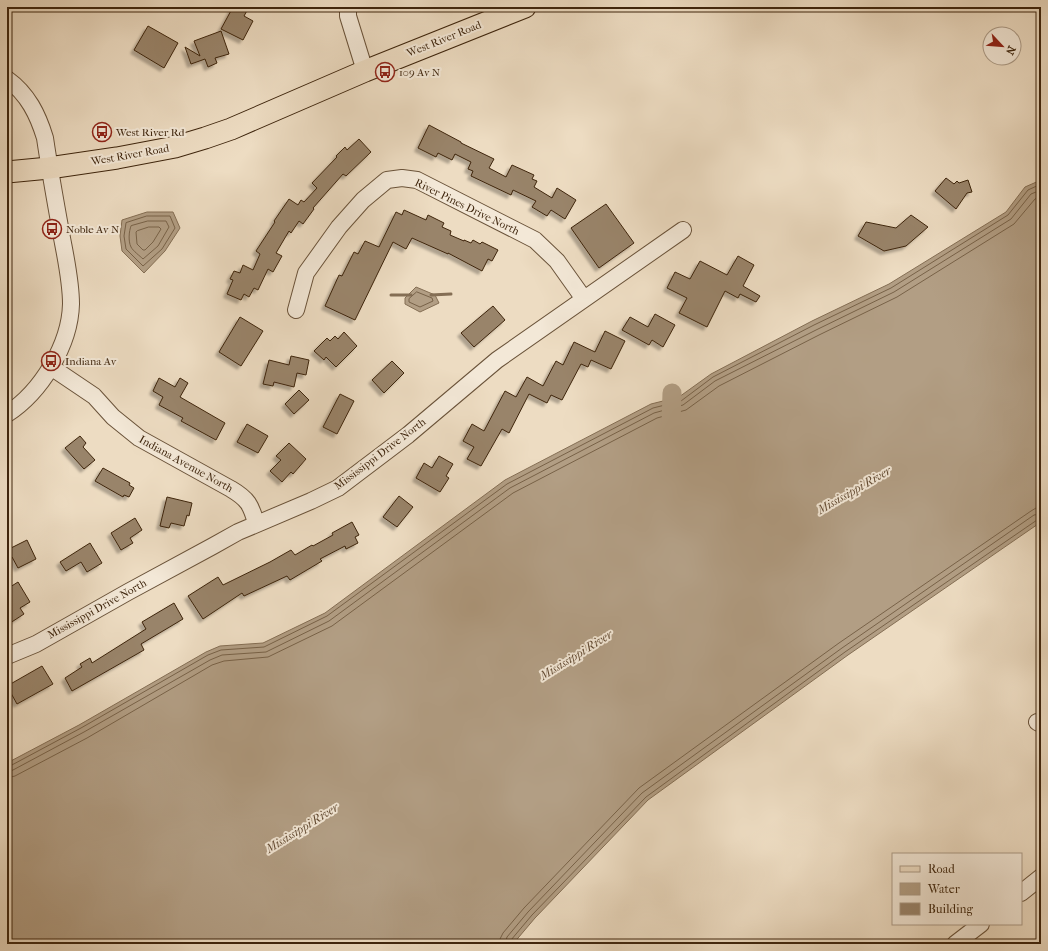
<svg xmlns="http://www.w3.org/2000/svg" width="1048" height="951" font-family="'IM FELL French Canon',serif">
	<defs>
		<filter id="shadow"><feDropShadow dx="-3.5" dy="3.5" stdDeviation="1" flood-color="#0004"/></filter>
	</defs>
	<rect width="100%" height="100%" fill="#eddcc2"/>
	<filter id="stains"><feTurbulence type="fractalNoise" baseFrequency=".005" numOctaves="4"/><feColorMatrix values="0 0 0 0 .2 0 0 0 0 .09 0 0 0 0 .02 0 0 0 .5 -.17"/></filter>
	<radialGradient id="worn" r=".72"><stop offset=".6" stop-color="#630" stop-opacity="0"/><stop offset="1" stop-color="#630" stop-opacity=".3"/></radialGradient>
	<path fill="#b29e84" stroke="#846e54" d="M1041,180V522L848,655L648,800L535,918L513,944H7V763L79,725L206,652L220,646L263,643L325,613L505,480L651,404L679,397L711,374L812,321L889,284L1006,212L1025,187Z
		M147,212H173L180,228L165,251L144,273L122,251L120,236L122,220Z
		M416,287L435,295L439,303L420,312L405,304V298Z"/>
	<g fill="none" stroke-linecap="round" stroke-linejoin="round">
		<path stroke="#786248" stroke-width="1" d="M147,216H170L175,228L162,249L143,266L126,249L124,236L126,223Z
			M148,221H166L169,227L158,246L143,259C140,256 133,251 131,247C128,241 129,231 131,226Z
			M149,227H159L161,229L153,242L145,250H143L137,244L136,232L137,231Z
			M417,292L432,298L433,301L420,307L409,302V299Z
			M7,767L10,766L81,728L208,655L221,650L264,647L327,616L507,484L653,408L681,401L713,377L814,325L891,288L1008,215L1028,190L1041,184
			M7,772L13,770L84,732L210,660L222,655L266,652L329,621L510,488L654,413L683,405L715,381L816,330L894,292L1011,219L1031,194L1041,190
			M7,778L15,776L87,738L212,665L224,661L268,657L332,626L513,493L657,418L686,410L719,386L819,335L897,297L1014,224L1035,199L1041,196
			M499,944L500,939L503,933L524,908L639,788L839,643L1031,511L1036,508H1041
			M505,944L507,937L528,912L642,793L842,648L1034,515L1041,514
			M510,944L511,940L532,915L646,797L845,652L1037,520L1041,519"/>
		<path stroke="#846e54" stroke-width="3" d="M391,295H411
			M431,295L451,294"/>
		<path stroke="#b29e84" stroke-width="19" d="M671,424L672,393"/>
	</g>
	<path fill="#99846b" stroke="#3e250d" filter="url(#shadow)" d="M233,7H249L244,16L253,21L243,40L221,29Z
		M148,26L178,43L164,68L134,50Z
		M221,31L229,54L215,58L217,63L208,67L205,59L191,64L185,47L200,56L194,41Z
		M429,125L461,142V143L494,159L489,168L506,177L512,165L534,175L532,179L537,181L534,187L552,198L557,188L576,200L565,219L551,210L547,216L532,207L536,201L513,190L511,195L471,176L473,171L468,169L471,162L455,154L452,160L438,153L436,157L418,148Z
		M359,139L371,152L346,176L343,174L313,208L314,209L303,224L299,221L291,233L289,231L276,253L282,256L273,272L268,269L258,290L254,288L249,297L244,294L241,300L227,294L233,280L230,279L234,271L240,273L243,265L253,270L260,254L256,251L275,222L274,221L289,199L298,205L301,200L304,202L317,188L312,183L337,157L336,156L345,147L347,150Z
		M946,178L954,184L957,181L959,183L968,180L972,192L967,193L956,209L935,191Z
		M606,204L634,243L599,268L571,228Z
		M404,210L426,220L428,215L444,223L442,227L451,231L450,235L464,241V240L471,243L473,240L480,244L482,242L498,250L492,261L488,259L482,271L448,253V254L412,238L406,249L393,242L355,320L325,306L339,275L342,276L354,252L358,254L365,241L379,247L396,212L402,215Z
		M911,215L928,227L906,246L884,251L858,236L866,222L896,228Z
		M738,256L754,265L743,286L760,296L756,302L740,294L738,298L725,291L707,327L679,313L687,298L667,288L675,272L690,279L700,261L727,275Z
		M493,306L505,320L474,347L461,333Z
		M655,314L675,325L663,347L652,340L649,345L622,330L630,317L648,327Z
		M240,317L263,331L241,366L219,352Z
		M605,331L625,341L611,369L591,360L588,367L581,364L562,400L551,395L547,403L529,394L509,433L502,429L481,466L467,459L474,447L463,441L472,424L484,431L505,391L516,397L527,377L543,386L556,361L563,365L574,342L595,352Z
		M344,332L357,346L336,367L326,357L324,360L314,351L327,338L330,341L335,336L338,339Z
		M291,356L309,360L306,375L297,373L294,387L274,382L273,386L263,384L269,360L289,365Z
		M392,361L404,373L384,393L372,380Z
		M159,378L175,387L180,378L188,383L180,397L225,423L216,440L181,421L183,418L159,405L163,397L153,391Z
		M299,390L309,400L294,414L285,404Z
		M340,394L354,401L337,434L323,427Z
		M247,424L268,436L258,453L237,442Z
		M80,436L86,443L83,447L95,460L84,469L65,448Z
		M289,443L306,459L293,474L291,472L282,482L270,471L281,460L276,456Z
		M439,456L453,464L446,476L449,478L440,492L416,478L424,463L432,468Z
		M103,468L130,483L129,485L134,488L129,497L124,495L123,497L95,481Z
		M399,496L413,507L397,527L383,517Z
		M167,497L192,503L189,516L187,515L184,526L171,523L169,528L160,526Z
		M135,518L142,530L130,538L133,543L121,550L111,533Z
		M352,522L359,535L355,537L358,543L346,549L345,546L320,559L322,561L290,580L287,576L244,596L242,593L203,619L188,596L218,577L223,585L270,562L291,550L295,555L312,545L313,546L333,535L332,533Z
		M27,540L36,559L18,568L12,557L7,560V550Z
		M90,543L102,563L87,572L81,562L66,571L60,562Z
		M18,582L30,602L20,608L24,614L7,625V589Z
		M174,603L183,619L141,644L144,650L72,691L65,678L82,667L80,664L90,658L92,663L146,629L142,622Z
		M42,666L53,684L17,704L7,686Z"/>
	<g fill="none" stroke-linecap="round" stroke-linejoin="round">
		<defs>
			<path id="minor" d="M348,7V16L365,71
				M7,79C28,94 38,115 45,138C50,172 56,205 62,238C66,259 71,282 71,304C70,345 41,392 7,414
				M296,310L306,273L339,227L363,200L387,180L402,178L417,180L535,240L557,261L584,299
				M51,367L94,396L113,417L139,438L231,489C248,499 251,505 256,523
				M7,656L36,644L128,592L213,546L238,532L311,501L338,488L408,435L497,360L683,230
				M1037,722L1041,724
				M1021,893L1041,877
				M955,944L981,924"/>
			<path id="major" d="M7,172L49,168L117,158L175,147L205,138L231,129L365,71L525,7"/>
		</defs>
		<use href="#minor" stroke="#6a533a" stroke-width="18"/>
		<use href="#major" stroke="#3e250d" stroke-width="23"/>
		<use href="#minor" stroke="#f3e8d7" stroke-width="16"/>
		<use href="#major" stroke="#eddcc2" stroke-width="21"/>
	</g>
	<defs>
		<symbol id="bus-ring" viewBox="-11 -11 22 22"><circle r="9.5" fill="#f3e8d7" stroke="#8f2418" stroke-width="1.5"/><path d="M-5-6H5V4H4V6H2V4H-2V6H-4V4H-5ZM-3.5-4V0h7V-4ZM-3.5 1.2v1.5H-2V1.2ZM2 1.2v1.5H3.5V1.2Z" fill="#8f2418"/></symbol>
	</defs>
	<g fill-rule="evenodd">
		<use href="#bus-ring" x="374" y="61" width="22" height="22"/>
		<use href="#bus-ring" x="91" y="121" width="22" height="22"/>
		<use href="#bus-ring" x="41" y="218" width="22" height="22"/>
		<use href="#bus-ring" x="40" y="350" width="22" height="22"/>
	</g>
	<g text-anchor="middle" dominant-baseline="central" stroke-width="4" stroke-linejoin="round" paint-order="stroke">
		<g font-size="11" fill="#3e250d" stroke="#f3e8d7">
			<text transform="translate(444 39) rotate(-22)">West River Road</text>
			<text transform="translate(130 155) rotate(-10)">West River Road</text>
			<text transform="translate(467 207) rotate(26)">River Pines Drive North</text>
			<text transform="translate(380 454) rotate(-37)">Mississippi Drive North</text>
			<text transform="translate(186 464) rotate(29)">Indiana Avenue North</text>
			<text transform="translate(97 609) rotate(-29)">Mississippi Drive North</text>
		</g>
		<g font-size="11" fill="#3e250d" stroke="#f3e8d7" text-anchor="start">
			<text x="399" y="72">109 Av N</text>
			<text x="116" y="132">West River Rd</text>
			<text x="66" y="229">Noble Av N</text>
			<text x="65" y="361">Indiana Av</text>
		</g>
		<g font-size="12" font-style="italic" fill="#614931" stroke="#f3e8d7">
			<text transform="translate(854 490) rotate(-30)">Mississippi River</text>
			<text transform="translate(576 655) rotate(-32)">Mississippi River</text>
			<text transform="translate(302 828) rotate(-32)">Mississippi River</text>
		</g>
	</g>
	<rect width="1048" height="951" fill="none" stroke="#eddcc2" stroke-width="24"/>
	<rect x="8" y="8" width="1032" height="935" fill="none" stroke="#3e250d" stroke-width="2"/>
	<rect x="12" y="12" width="1024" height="927" fill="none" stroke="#3e250d"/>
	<rect x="892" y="853" width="130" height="72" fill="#f3e8d7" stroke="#ab9a86"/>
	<rect x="900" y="866" width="20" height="6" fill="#eddcc2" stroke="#ab9a86"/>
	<text x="928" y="873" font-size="12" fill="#3e250d">Road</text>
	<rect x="900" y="883" width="20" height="12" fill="#b29e84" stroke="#ab9a86"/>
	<text x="928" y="893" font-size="12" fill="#3e250d">Water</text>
	<rect x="900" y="903" width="20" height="12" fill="#99846b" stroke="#ab9a86"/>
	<text x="928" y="913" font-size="12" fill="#3e250d">Building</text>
	<g transform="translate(1002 46) rotate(116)"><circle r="19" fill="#f3e8d7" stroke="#ab9a86"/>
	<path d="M0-3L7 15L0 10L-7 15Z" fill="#8f2418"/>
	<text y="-6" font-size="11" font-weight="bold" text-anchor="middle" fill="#3e250d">N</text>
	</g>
	<rect width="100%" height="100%" filter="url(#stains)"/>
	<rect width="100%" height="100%" fill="url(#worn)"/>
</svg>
